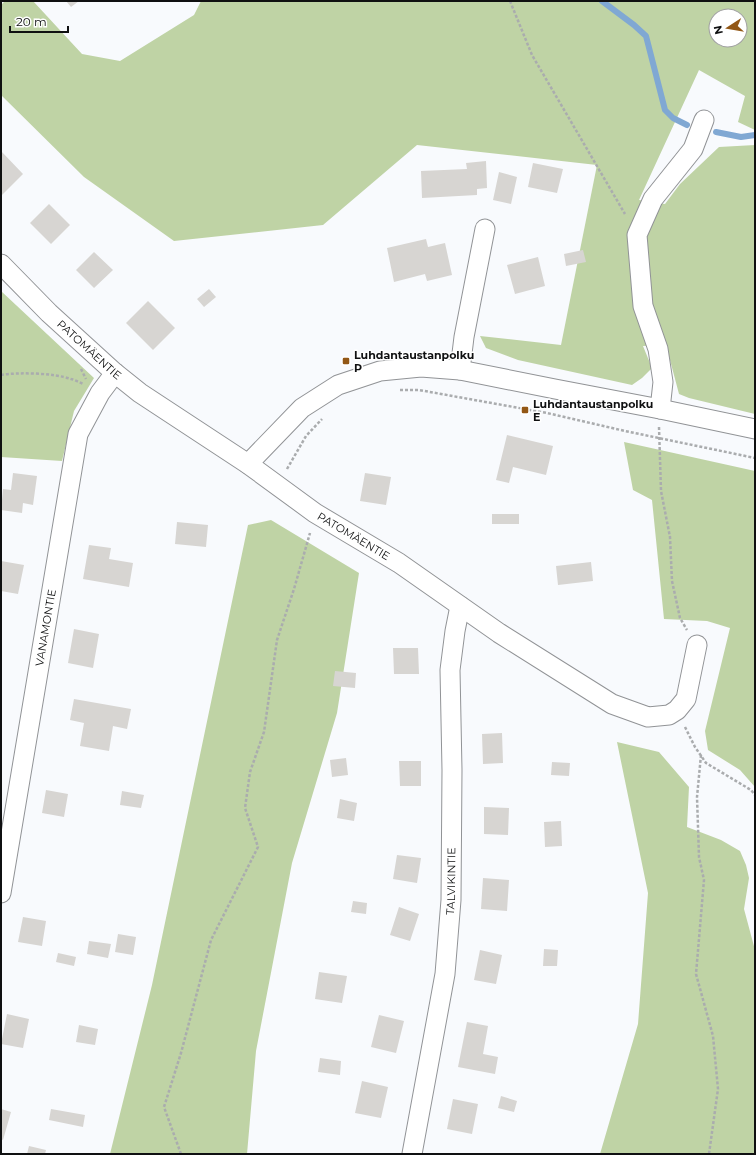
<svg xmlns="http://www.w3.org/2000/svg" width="756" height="1155" font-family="Montserrat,sans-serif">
	<rect width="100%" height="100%" fill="#f8fafd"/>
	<path fill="#bfd3a5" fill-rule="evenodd" d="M5,1H33L82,54L120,61L194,15L201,1H755V130L738,122L745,96L699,70L639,200L665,204L680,184L719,147L755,145V414L689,398L679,394L666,345L643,346L652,368L642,378L632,385L518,360L486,348L480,336L561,345L597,165L417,145L323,225L174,241L84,177L1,95V5ZM716,16H740V40H716Z
		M1,291L94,378L74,411L62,461L1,457Z
		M624,442L755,471V787L740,770L708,750L705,731L730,628L707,621L664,619L652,500L633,490Z
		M271,520L359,573L337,713L292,863L256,1051L247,1154H110L152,985L248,525Z
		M617,742L659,752L689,787L687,827L721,840L740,851L746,865L749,878L744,909L755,950V1154H600L638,1024L648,893Z"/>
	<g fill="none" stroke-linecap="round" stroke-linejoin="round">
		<path stroke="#80a8d3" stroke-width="6" d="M602,1L634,25L646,36L665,110L673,118L687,125
			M716,132L741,137L755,135"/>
	</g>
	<path fill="#d7d5d2" d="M66,1H79L71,7Z
		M1,151L23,174L1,196Z
		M486,161L487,188L477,189V195L422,198L421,171L467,169L466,163Z
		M533,163L563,169L557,193L528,187Z
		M499,172L517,177L511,204L493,200Z
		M49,204L70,225L51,244L30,223Z
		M426,239L428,247L445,243L452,275L427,281L425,274L394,282L387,248Z
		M583,250L586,262L566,266L564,254Z
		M94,252L113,270L94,288L76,270Z
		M538,257L545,286L515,294L507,265Z
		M209,289L216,297L204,307L197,299Z
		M148,301L175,328L153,350L126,323Z
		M507,435L553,446L546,475L513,467L509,483L496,480Z
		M13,473L37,476L33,505L23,503L22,513L1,510L3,489L11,490Z
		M365,473L391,477L386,505L360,501Z
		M492,514H519V524H492Z
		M177,522L208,525L206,547L175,544Z
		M89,545L111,548L109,559L133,563L129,587L83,579Z
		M1,561L24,565L18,594L1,591Z
		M591,562L593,581L558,585L556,566Z
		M74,629L99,634L93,668L68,663Z
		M393,648H418L419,674H394Z
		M335,671L356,673L355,688L333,686Z
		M74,699L131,709L127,729L113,726L109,751L80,746L84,723L70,720Z
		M502,733L503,763L483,764L482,734Z
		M346,758L348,775L332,777L330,760Z
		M399,761H421V786H400Z
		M552,762L570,763L569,776L551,775Z
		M46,790L68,794L64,817L42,813Z
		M122,791L144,795L141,808L120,805Z
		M340,799L357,803L354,821L337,818Z
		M484,807L509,808L508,835L484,834Z
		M561,821L562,846L545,847L544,822Z
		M397,855L421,858L417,883L393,879Z
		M483,878L509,880L507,911L481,909Z
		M353,901L367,903L366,914L351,912Z
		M399,907L419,914L410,941L390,935Z
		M23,917L46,921L42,946L18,942Z
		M118,934L136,937L133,955L115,952Z
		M89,941L111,944L108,958L87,954Z
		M544,949L558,950L557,966H543Z
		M480,950L502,955L496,984L474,980Z
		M58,953L76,957L74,966L56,962Z
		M319,972L347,976L342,1003L315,999Z
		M7,1014L29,1019L23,1048L1,1044Z
		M379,1015L404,1021L396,1053L371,1047Z
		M467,1022L488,1026L483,1054L498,1057L495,1074L458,1067Z
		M79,1025L98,1029L95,1045L76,1042Z
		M320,1058L341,1061L340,1075L318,1072Z
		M362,1081L388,1087L381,1118L355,1113Z
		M501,1096L517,1101L514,1112L498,1108Z
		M453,1099L478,1104L472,1134L447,1129Z
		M1,1109L11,1112L3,1140L1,1139Z
		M51,1109L85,1115L83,1127L49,1120Z
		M29,1146L46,1150L45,1154H27Z"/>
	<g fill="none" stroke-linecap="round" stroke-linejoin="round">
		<defs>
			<g id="minor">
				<path id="s1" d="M1,264L49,313L115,373L140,393L248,464L315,513L399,563L499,633L612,704L648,717L669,715L677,710L686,699L697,645"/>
				<path d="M460,370L464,337L485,229"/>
				<path d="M660,409L663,382L658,349L643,306L637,235L653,199L693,149L704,120"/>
				<path d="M248,464L302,408L338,385L380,371L421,367L460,370L555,389L660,409L755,429"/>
				<path id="s2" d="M1,893L78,434L100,393L115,373"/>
				<path id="s3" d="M412,1154L445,974L451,900L452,770L450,670L455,631L460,606"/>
			</g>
		</defs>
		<use href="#minor" stroke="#919396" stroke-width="21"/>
		<path stroke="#aaacae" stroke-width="2.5" stroke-dasharray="3 2" stroke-linecap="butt" d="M510,1L532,55L625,214
			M81,369L86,379
			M1,375C19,372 54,373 71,379C75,380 79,382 83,384
			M400,390H419L547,413L625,431L755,458
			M659,427L661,491L670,537L672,581L680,618L687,630
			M287,469L306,436L322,419
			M685,727L695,747L706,763L751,790L755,795
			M701,755L697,797L699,857L704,880L696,974L713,1036L718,1089L709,1154
			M181,1154L164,1107L181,1053L211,940L258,847L245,808L250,772L264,732L277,640L294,589L310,533"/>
		<use href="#minor" stroke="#fff" stroke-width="19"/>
	</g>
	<g fill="#925715" stroke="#fff" stroke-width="1.5">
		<rect x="342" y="357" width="8" height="8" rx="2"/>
		<rect x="521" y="406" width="8" height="8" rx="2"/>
	</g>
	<g text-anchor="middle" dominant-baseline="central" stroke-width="3" stroke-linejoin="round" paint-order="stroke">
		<g font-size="11" fill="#0f1011" stroke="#fff">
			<text stroke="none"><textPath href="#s1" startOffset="123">PATOMÄENTIE</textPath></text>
			<text stroke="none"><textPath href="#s1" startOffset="447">PATOMÄENTIE</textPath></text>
			<text stroke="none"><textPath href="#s2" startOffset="269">VANAMONTIE</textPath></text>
			<text stroke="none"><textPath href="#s3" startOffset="276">TALVIKINTIE</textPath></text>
		</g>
		<g font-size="11" font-weight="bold" fill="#0f1011" stroke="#fff" text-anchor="start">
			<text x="354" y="355">Luhdantaustanpolku<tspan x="354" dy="13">P</tspan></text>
			<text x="533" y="404">Luhdantaustanpolku<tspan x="533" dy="13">E</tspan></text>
		</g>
	</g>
	<rect width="756" height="1155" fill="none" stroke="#0f1011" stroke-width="4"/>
	<g transform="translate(728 28) rotate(258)"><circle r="19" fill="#ffffff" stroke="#9f9fa0"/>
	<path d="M0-3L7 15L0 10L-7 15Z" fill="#925715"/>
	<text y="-6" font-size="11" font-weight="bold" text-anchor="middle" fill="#0f1011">N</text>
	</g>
	<path d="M10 26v6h58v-6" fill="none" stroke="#0f1011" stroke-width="2"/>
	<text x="16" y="26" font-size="12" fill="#0f1011" stroke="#ffffff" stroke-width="3" paint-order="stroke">20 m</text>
</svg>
